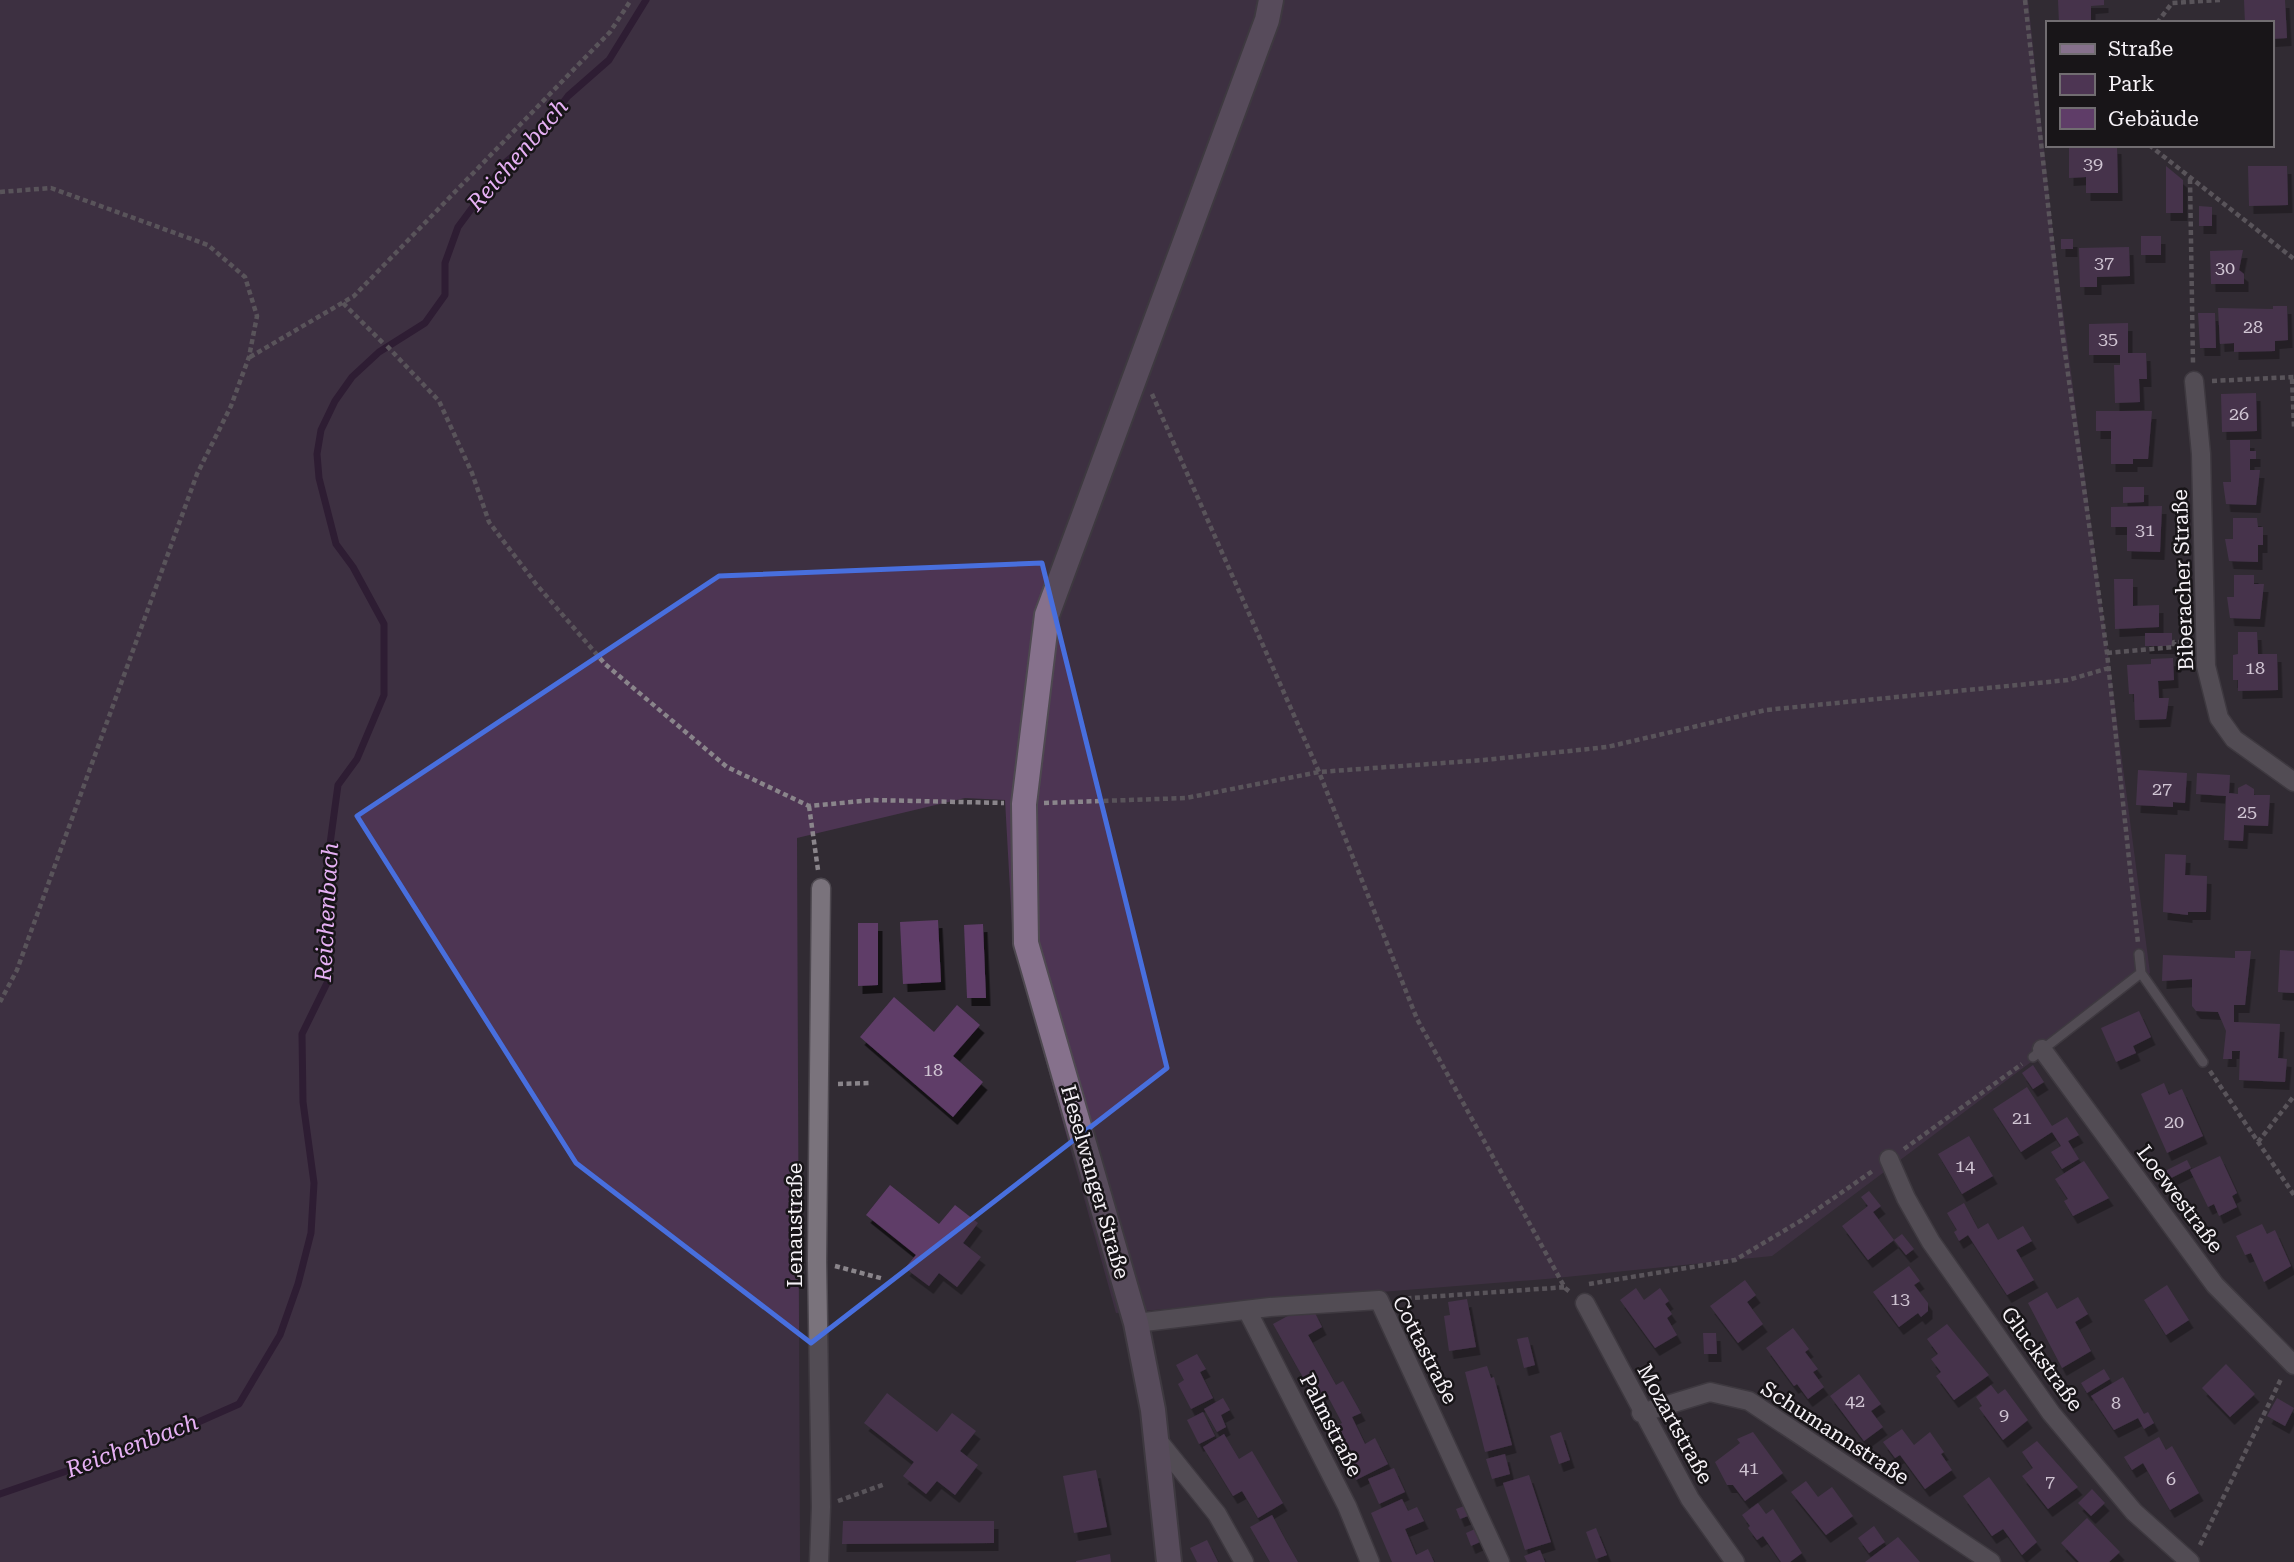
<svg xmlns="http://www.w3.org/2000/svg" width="2294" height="1562" font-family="'Roboto Serif',serif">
	<defs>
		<filter id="shadow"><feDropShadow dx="4.5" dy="8" stdDeviation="0" flood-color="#0009"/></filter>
	</defs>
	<rect width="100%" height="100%" fill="#312b33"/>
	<path fill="#4d3553" d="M0,0H2028L2054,243L2150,973L1772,1256L1546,1279L1116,1313L1013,943L1005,800L965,798L797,838L800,1562H0Z"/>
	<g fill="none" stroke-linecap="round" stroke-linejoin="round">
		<path stroke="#2b0c33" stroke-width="7" d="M0,1494L160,1439L239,1404L280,1335L298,1284L311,1233L314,1183L303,1102L302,1034L328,981L327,866L338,785L357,759L384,695V624L353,567L336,544L319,478L317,454L321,430L335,401L352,377L379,352L425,323L445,295V263L458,227L506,162L540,133L568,96L609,60L646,0"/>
	</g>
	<path fill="#5f3d68" filter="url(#shadow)" d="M2058,0H2104V5L2091,6V23H2059Z
		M2244,0H2285L2287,38L2271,39V23H2245Z
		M2083,145L2117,146L2118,193H2086V177L2069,178V148Z
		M2166,166L2183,180V213H2166Z
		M2248,166H2287L2288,205L2249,206Z
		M2199,206L2212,207V226H2199Z
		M2141,236H2161V255H2141Z
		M2061,239H2073V249H2061Z
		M2129,247L2130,276L2097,277V287H2080L2079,248Z
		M2243,250L2239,270L2244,274V284H2211L2210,251Z
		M2273,306H2287L2288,340L2275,341V351L2234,352V343L2220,344L2218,308L2273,309Z
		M2198,313H2215L2216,348H2200Z
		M2128,323V353H2146L2147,379H2139L2140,402L2115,403L2114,365H2120V355H2089V324Z
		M2256,393L2257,431L2222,432L2221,394Z
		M2096,411H2152L2148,459H2133V464H2111V431H2096Z
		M2230,440H2250V451H2256V459H2250V470H2260L2256,505L2226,504L2223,482H2231Z
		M2123,487H2144V502L2123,503Z
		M2162,506L2160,552L2127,551V527H2111V507Z
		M2233,518H2257L2258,527H2263V545H2258V562L2229,561L2225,539H2233Z
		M2234,575H2254V584H2264L2260,619L2230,618L2227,597H2234Z
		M2114,579H2133V606L2159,605V627L2115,629Z
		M2238,632H2257L2258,654H2277L2278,690L2238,691V680H2233V655L2238,654Z
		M2145,633H2172V646H2145Z
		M2173,658L2174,680L2158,681L2159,698H2169L2166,719L2135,720L2134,694H2129L2127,665L2151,664V659Z
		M2138,770L2187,773L2185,803L2173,802V807L2136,805Z
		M2197,773L2230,775L2229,793L2238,794V788L2246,784L2254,789V795H2270L2268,826L2244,825L2243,841L2224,840L2226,796L2196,794Z
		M2165,854L2186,855L2185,875L2207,876L2206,912H2188V915L2163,912Z
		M938,920L941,982L903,984L900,922Z
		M858,923H878V985L858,986Z
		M983,924L986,998H967L964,925Z
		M2280,950L2294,951V993L2278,992Z
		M2235,951H2251L2245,1005H2234V1022L2280,1024L2278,1058L2287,1059L2285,1082L2239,1080L2240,1051H2232V1059H2223L2226,1031L2218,1012L2196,1011L2192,1006V979L2162,981L2163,955L2235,958Z
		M894,997L934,1032L957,1005L980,1025L953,1056L983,1082L953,1117L860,1037Z
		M2139,1011L2151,1037L2133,1046L2136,1053L2116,1062L2101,1028Z
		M2033,1065L2044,1082L2033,1089L2022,1073Z
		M2164,1083L2169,1095L2182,1089L2203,1136L2167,1153L2141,1094Z
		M2027,1087L2052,1126L2067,1117L2079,1135L2068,1141L2079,1159L2062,1169L2051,1152L2061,1146L2052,1132L2021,1152L1993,1109Z
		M1969,1136L1993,1176L1962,1194L1938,1154Z
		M2220,1156L2237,1193L2232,1196L2237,1207L2219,1216L2214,1204L2208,1207L2190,1170Z
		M2187,1160L2191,1168L2165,1181L2161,1173Z
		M2084,1161L2109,1198L2073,1216L2064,1201L2068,1199L2055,1179Z
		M890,1185L939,1224L955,1205L978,1223L963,1243L981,1257L957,1287L939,1273L929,1286L905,1268L916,1255L866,1215Z
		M1869,1191L1881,1206L1873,1212L1894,1240L1868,1260L1842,1226L1868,1206L1861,1197Z
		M1964,1203L1978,1229L1988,1223L1998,1240L2023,1226L2032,1241L2016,1250L2034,1280L2007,1295L1968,1235L1959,1241L1954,1232L1957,1230L1947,1213Z
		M2262,1224L2267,1234L2275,1230L2291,1266L2264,1282L2251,1253L2245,1255L2236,1236Z
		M1902,1234L1914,1249L1906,1255L1894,1240Z
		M1909,1266L1920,1281L1914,1285L1928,1303V1311L1921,1317L1918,1313L1899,1327L1873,1292Z
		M1745,1280L1756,1295L1747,1302L1763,1324L1738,1343L1710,1306Z
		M2167,1285L2189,1320L2166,1335L2144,1300Z
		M1636,1288L1644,1300L1660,1288L1669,1301L1665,1304L1672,1314L1667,1318L1677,1335L1655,1348L1620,1300Z
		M2047,1292L2057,1309L2078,1297L2088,1314L2075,1322L2091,1351L2062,1368L2028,1303Z
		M1467,1299L1476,1347L1449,1351L1444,1316L1450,1315L1448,1302Z
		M1314,1311L1322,1327L1308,1335L1336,1385L1343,1381L1361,1413L1352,1417L1365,1444L1375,1438L1388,1464L1356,1480L1330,1429L1342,1423L1325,1391L1314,1397L1273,1324L1295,1312Z
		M1947,1324L1989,1375L1954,1400L1936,1376L1941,1372L1931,1359L1938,1354L1927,1339Z
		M1793,1328L1809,1349L1805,1352L1818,1369L1813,1372L1824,1387L1808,1399L1797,1384L1794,1386L1766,1348Z
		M1703,1333H1716L1717,1354H1704Z
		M1528,1337L1535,1365L1524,1368L1517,1339Z
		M1197,1354L1206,1369L1200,1372L1213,1398L1191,1409L1178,1384L1184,1380L1176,1365Z
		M2226,1364L2255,1394L2230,1417L2202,1388Z
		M1487,1366L1491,1378L1494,1377L1512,1445L1485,1452L1465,1372Z
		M2104,1369L2110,1379L2087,1393L2081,1383Z
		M1859,1374L1881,1404L1871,1411L1883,1427L1864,1441L1830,1396Z
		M2123,1377L2144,1414L2148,1412L2154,1423L2144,1429L2138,1418L2114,1430L2091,1396Z
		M1991,1385L1998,1394L2005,1389L2028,1420L2003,1440L1979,1408L1982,1406L1976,1397Z
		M887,1393L937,1432L952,1413L976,1431L960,1451L978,1465L955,1495L937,1481L926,1494L903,1476L914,1462L864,1423Z
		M1223,1398L1230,1410L1221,1415L1226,1427L1217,1432L1204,1409Z
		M2277,1398L2294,1408L2285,1426L2267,1416Z
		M1203,1412L1215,1436L1199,1444L1187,1420Z
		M1902,1429L1914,1445L1930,1432L1944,1452L1941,1454L1952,1470L1925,1489L1900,1455L1895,1458L1883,1442Z
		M1561,1432L1570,1460L1559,1464L1550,1436Z
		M1753,1432L1783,1473L1745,1501L1733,1485H1727L1715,1462L1740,1443L1737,1439Z
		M1224,1434L1239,1459L1252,1451L1283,1503L1258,1518L1242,1491L1233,1496L1203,1447Z
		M2159,1437L2166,1450L2172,1446L2199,1493L2170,1510L2143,1463L2132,1470L2124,1457Z
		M2037,1441L2078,1487L2048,1509L2022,1476L2033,1468L2022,1452Z
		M1505,1454L1510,1474L1492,1479L1486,1459Z
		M1394,1468L1405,1492L1379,1504L1368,1479Z
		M1096,1470L1107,1527L1074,1533L1063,1476Z
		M1529,1475L1551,1542L1525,1550L1503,1483Z
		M1989,1477L2037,1542L2022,1555L2003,1529L1992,1536L1963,1496Z
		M1806,1481L1818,1497L1832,1487L1853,1516L1826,1535L1791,1492Z
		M2092,1489L2105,1503L2091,1516L2078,1503Z
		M1402,1499L1408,1511L1417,1507L1424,1521L1405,1529L1416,1555L1428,1549L1434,1562H1392L1371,1513Z
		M1758,1503L1766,1514L1773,1509L1802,1553L1790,1562H1781L1763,1536L1757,1540L1748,1528L1750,1526L1742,1515Z
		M1464,1506L1468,1516L1460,1519L1456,1509Z
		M1272,1515L1286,1541L1298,1562H1270L1250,1527Z
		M2087,1518L2120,1552L2109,1562H2079L2061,1543Z
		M843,1521H994V1543L842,1544Z
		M1874,1526L1885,1542L1869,1553L1858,1538Z
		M1596,1528L1607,1555L1596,1559L1586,1532Z
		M1475,1529L1480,1542L1471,1546L1466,1533Z
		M1898,1537L1920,1562H1865Z
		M1207,1540L1218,1562H1197L1190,1548Z
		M1540,1550L1545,1562H1527L1524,1556Z
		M1110,1554L1111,1562H1076V1561Z"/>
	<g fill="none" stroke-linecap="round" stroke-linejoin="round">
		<defs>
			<path id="lane" d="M2139,954L2141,973L2203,1062
				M2033,1057L2141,973"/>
			<path id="street" d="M2194,381L2201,454L2206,666L2219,718L2234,739L2294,782
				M2042,1049L2215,1285L2294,1365
				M1889,1159L1906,1198L1931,1242L2051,1413L2134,1512L2190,1562
				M1585,1303L1690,1499L1735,1562
				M1247,1310L1347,1506L1370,1562
				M1136,1323L1270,1307L1379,1300L1500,1562
				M1641,1413L1710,1392L1749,1401L1991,1562
				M1156,1438L1217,1514L1244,1562
				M819,1562L821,1507L817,1261L821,888"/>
			<path id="secondary" d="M1169,1562L1153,1410L1136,1323L1026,943L1024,804L1047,615L1267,20L1271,0"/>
		</defs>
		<use href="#lane" stroke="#4e4950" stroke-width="12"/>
		<use href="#street" stroke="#4e4950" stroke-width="21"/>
		<use href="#secondary" stroke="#4e4950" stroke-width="28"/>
		<path stroke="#8a858b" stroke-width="4.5" stroke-dasharray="5 3.5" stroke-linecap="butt" d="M2025,0L2063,338L2107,653L2138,943
			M2157,23L2172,3L2220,0
			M2149,145L2294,259
			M2190,179L2193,363
			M0,192L51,188L208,245L245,277L257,316L249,357L231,406L197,474L17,970L0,1002
			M343,303L383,343
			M387,346L439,401L472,473L489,522L536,584L605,664L727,767L809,806L873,800L1004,803
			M250,357L354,296L610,32L631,0
			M2292,379L2294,427
			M2212,381L2294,377
			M1152,394L1319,772L1417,1019L1565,1288L1570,1292
			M2107,653L2174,647V642H2189
			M1044,803L1186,798L1319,772L1484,760L1607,747L1766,710L2068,680L2109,668
			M809,806L818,870
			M2210,1071L2294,1195
			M838,1084L872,1083
			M2258,1142L2294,1096
			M1904,1149L2022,1064
			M835,1266L884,1279
			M1589,1284L1735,1260L1802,1220L1874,1170
			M1398,1299L1567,1287
			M838,1501L885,1484
			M2200,1545L2282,1377"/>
		<use href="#lane" stroke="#7a737c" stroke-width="9"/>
		<use href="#street" stroke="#7a737c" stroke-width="18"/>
		<use href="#secondary" stroke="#86718c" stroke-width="24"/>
	</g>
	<path d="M0 0H2294V1562H0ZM1042,563L1167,1068L811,1343L576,1163L357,816L719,576Z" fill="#312b33" fill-opacity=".55" fill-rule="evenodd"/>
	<path fill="none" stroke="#486fde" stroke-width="5" stroke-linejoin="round" d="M1042,563L1167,1068L811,1343L576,1163L357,816L719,576Z"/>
	<g text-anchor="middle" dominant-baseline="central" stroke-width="5" stroke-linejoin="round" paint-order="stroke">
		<g font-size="18" fill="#d0c5d3">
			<text x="2093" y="163">39</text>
			<text x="2104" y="262">37</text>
			<text x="2225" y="267">30</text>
			<text x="2253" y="326">28</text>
			<text x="2108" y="338">35</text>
			<text x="2239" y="413">26</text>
			<text x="2145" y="529">31</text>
			<text x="2255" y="667">18</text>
			<text x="2162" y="788">27</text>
			<text x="2247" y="811">25</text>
			<text x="933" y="1069">18</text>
			<text x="2022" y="1117">21</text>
			<text x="2174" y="1121">20</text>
			<text x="1965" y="1165">14</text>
			<text x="1900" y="1298">13</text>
			<text x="1855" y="1400">42</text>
			<text x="2116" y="1402">8</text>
			<text x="2004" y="1414">9</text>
			<text x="1749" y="1467">41</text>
			<text x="2171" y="1478">6</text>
			<text x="2050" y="1481">7</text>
		</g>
		<g font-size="21" fill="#f6f2f7" stroke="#181518">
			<text transform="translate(2183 580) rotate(-92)">Biberacher Straße</text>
			<text transform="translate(1095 1182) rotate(74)">Heselwanger Straße</text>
			<text transform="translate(2180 1199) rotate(53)">Loewestraße</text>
			<text transform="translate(795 1225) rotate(-90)">Lenaustraße</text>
			<text transform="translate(1425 1350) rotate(63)">Cottastraße</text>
			<text transform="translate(2042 1359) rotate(54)">Gluckstraße</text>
			<text transform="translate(1675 1424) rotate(61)">Mozartstraße</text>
			<text transform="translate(1331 1425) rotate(63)">Palmstraße</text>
			<text transform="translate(1835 1433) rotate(33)">Schumannstraße</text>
		</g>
		<g font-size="23" font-style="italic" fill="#e6b0f4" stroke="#181518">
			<text transform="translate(518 155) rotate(-49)">Reichenbach</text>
			<text transform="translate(327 912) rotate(-87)">Reichenbach</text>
			<text transform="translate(132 1446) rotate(-21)">Reichenbach</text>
		</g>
	</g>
	<rect x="2046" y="21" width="228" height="126" fill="#181518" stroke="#716d71" stroke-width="2"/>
	<rect x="2060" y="44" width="35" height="10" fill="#86718c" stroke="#716d71" stroke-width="2"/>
	<text x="2108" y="56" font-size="21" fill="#f6f2f7">Straße</text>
	<rect x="2060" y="74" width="35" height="21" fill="#4d3553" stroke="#716d71" stroke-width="2"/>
	<text x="2108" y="91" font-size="21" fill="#f6f2f7">Park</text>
	<rect x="2060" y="108" width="35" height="21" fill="#5f3d68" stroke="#716d71" stroke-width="2"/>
	<text x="2108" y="126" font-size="21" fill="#f6f2f7">Gebäude</text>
</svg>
